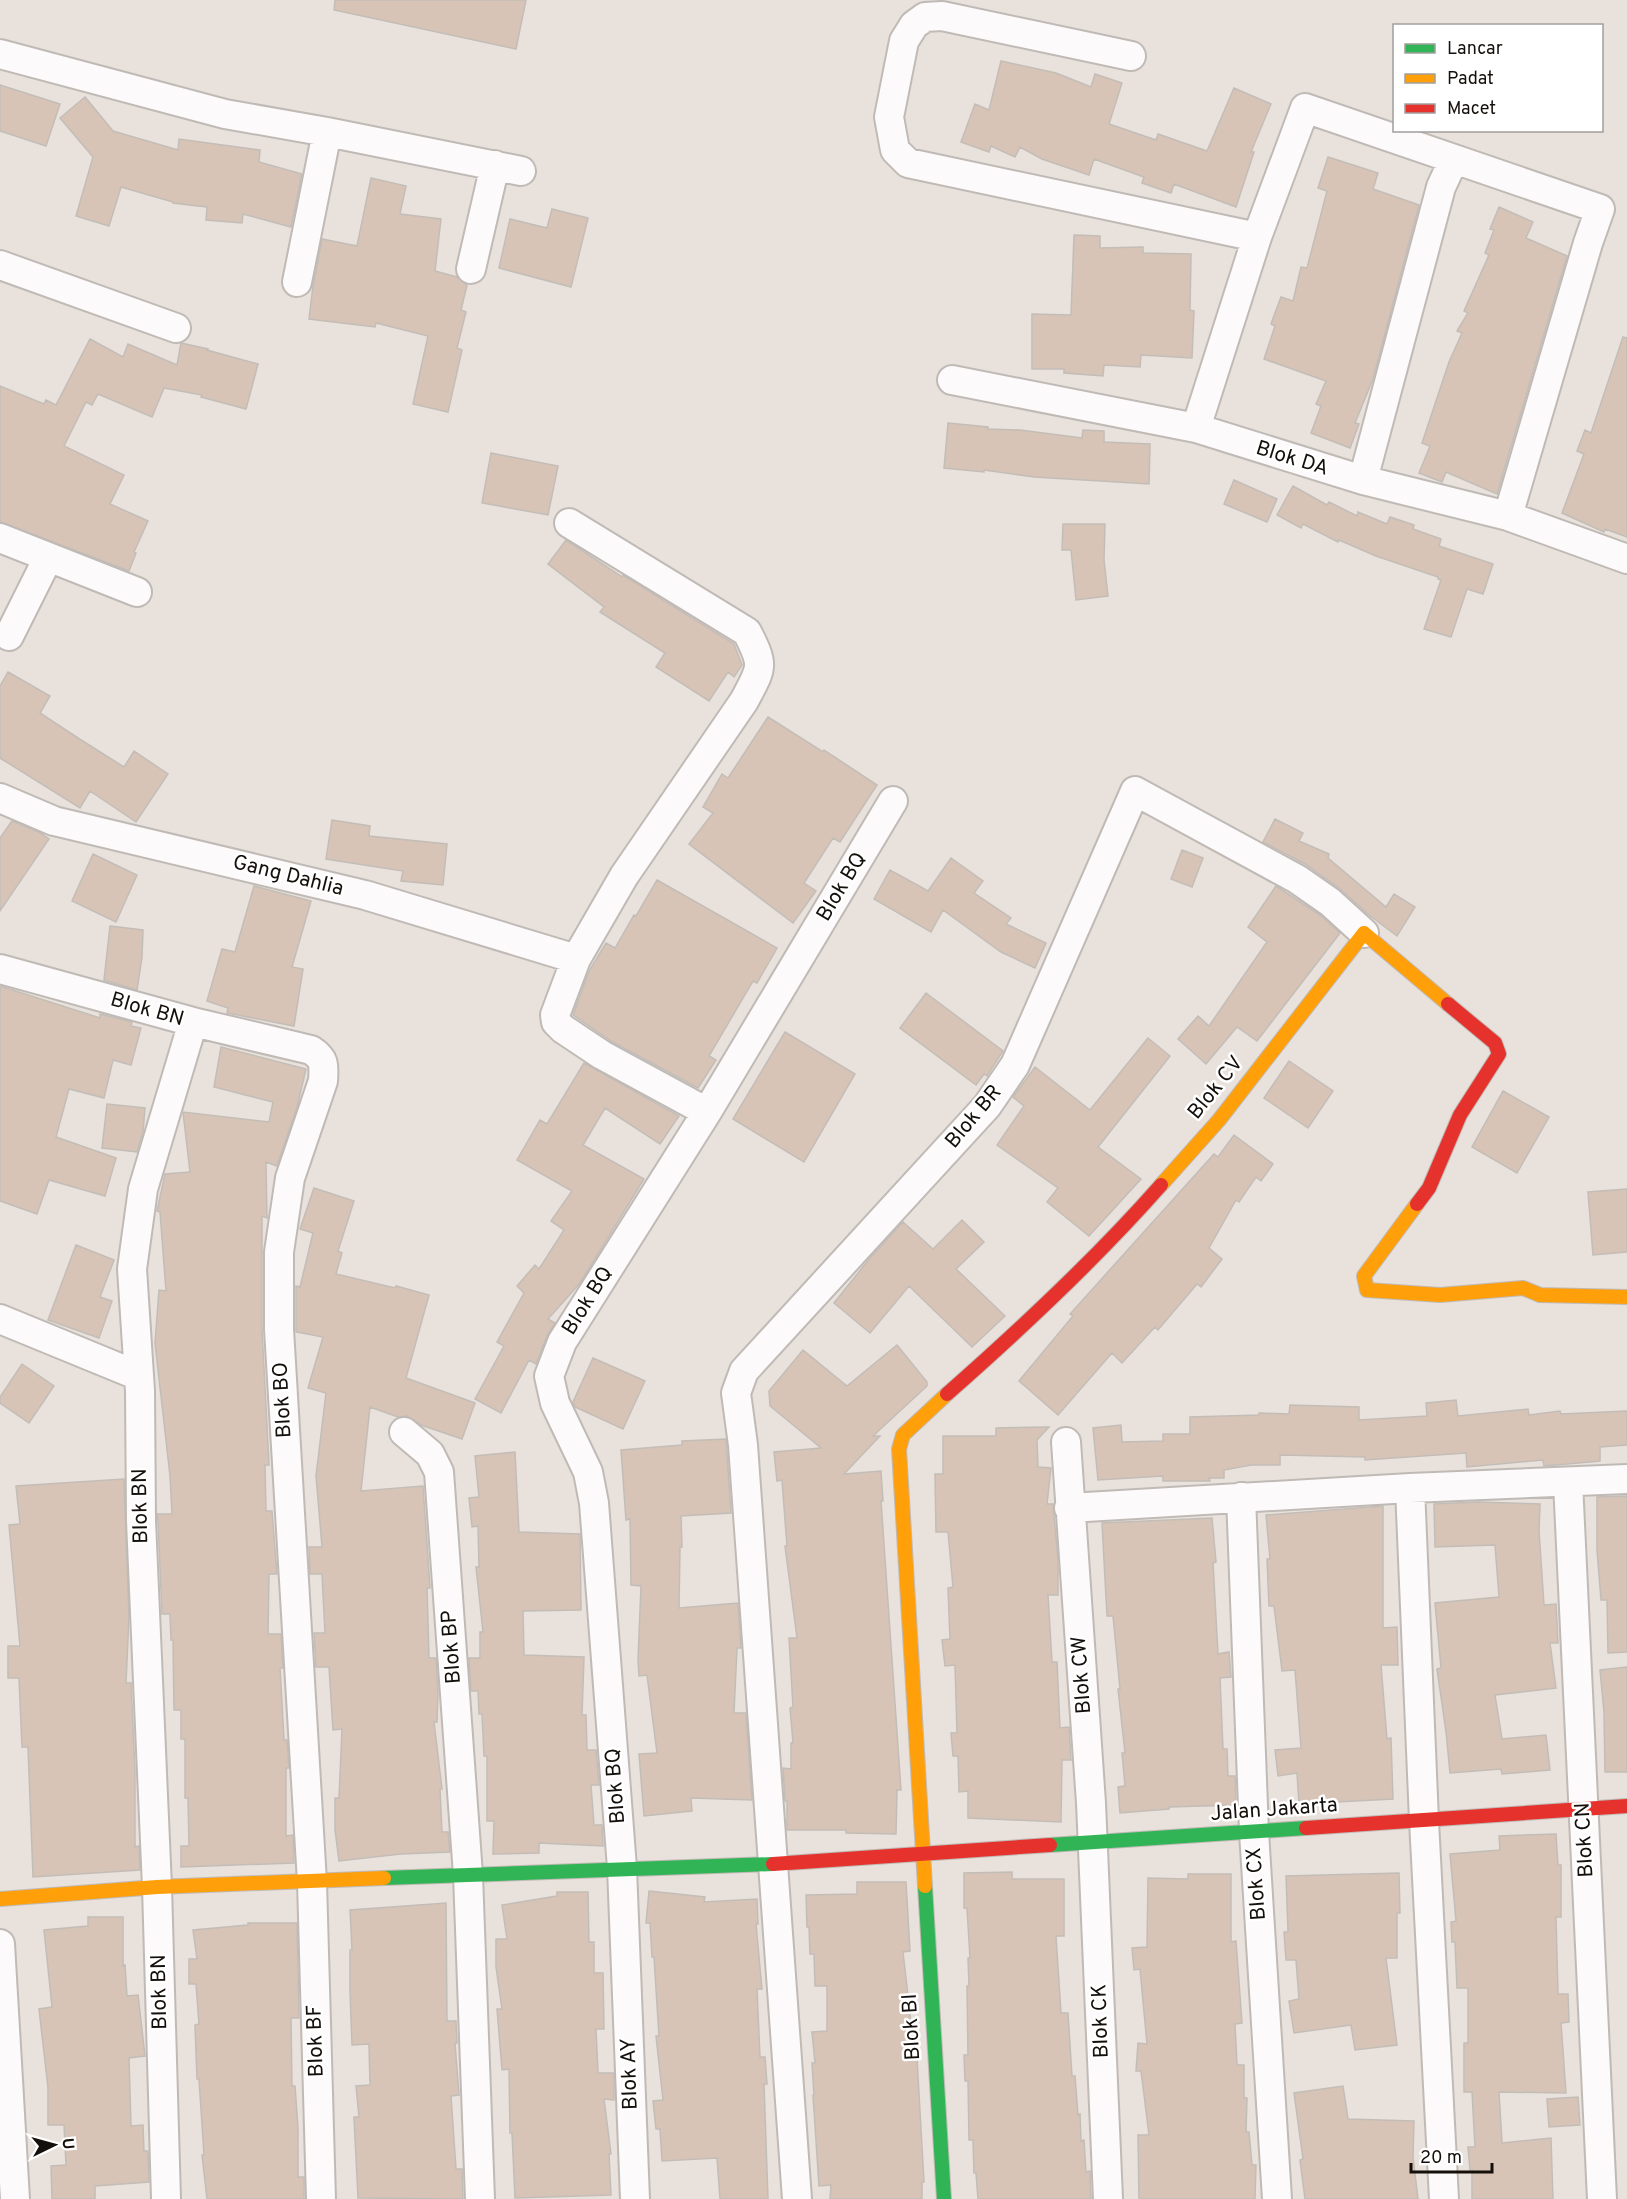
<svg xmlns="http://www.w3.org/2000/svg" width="1627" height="2199" font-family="Overpass,sans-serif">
	<rect width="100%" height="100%" fill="#e9e1db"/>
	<path fill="#d7c4b6" stroke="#c3bdb8" stroke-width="1.5" d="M335,0H526L516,49L334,10Z
		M1001,61L1056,73L1091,87L1095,74L1122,83L1109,124L1156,140L1158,134L1207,151L1234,88L1271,104L1251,152H1254L1236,207L1174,184L1171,193L1142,183L1144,177L1094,159L1089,175L1042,159L1020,147L1015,157L991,146L989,152L961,142L975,104L989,110Z
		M0,85L60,104L46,146L0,131Z
		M85,97L113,131L178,150L179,139L260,150L259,162L302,174L291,227L243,214L242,223L206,220L207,207L173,203V202L121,187L109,226L76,216L93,157L60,118Z
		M1328,157L1378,173L1373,189L1419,205L1373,379L1355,423L1359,424L1350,448L1311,433L1321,406L1316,404L1326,381L1264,359L1275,326L1271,324L1281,297L1293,301L1301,267L1307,268L1327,191L1318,188Z
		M371,178L406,186L400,214L441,219L435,271L457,277L467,285L461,310L466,312L457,348L462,350L448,412L413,404L428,336L376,323L375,327L309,319L313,286L322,239L357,246Z
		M1499,207L1533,222L1526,238L1567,256L1497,494L1446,472L1442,482L1419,473L1430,446L1422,443L1449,362L1462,333L1457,331L1468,313L1464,311L1489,255L1485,253L1494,230L1490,229Z
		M552,209L588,218L571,287L499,268L510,219L547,228Z
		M1074,235L1100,236V248L1143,247V253L1191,254L1190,310L1194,311L1192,358L1141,355L1140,367L1104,365L1103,376L1064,373V369H1032V314L1071,315Z
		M1623,337L1627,338V537L1605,529L1604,532L1562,513L1584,454L1577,451L1585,430L1591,433Z
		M90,339L123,357L128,344L177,365L181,343L208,349L207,350L258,364L246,409L201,397L202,395L164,388L152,417L98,394L92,405L86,402L64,446L124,475L110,504L148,521L134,552L136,553L129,571L0,522V386L44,404L46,400L56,405Z
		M948,423L988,427V429L1020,430L1082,438L1083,430L1104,431V442L1150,444L1149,484L1034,477L984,470V472L944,468Z
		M491,453L558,466L548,515L482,503Z
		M1234,480L1277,499L1267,522L1224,504Z
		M1293,486L1327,505L1329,502L1357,516L1358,512L1387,524L1390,517L1414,525L1413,529L1441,539L1439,546L1493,564L1483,594L1467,589L1451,637L1424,629L1441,580L1438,579V577L1376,556L1339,540L1338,542L1303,524L1301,528L1277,515Z
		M1063,524H1105L1104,560L1108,596L1076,600L1071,550H1062Z
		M566,540L622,577L623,575L734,644L742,665L734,677L728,672L709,701L656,667L665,653L600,612L604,607L548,564Z
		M8,672L50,696L40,713L78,738L124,767L134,751L168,774L136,822L90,791L80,808L0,758V686Z
		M768,717L823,752L824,750L877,785L840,842L833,838L804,883L816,891L793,923L689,844L713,813L703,807L722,774L728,778Z
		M1275,819L1303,833L1299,841L1329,854L1328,858L1386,907L1394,894L1415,907L1397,936L1369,915L1339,888L1305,864L1263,842Z
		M332,820L370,826L369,836L447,844L443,885L401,881L403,871L326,859Z
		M12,821L39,832L49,839L0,911V838Z
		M1182,850L1203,858L1192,887L1171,879Z
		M93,854L137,875L116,922L72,901Z
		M951,858L983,881L974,893L1011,918L1006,924L1046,943L1035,968L1001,952L943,910L931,932L874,899L890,870L928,891Z
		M657,880L777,948L757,983L753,981L709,1056L716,1060L698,1088L611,1041L573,1015L589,971L606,943L615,948L634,915L636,916Z
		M254,886L311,901L292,967L303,969L294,1026L227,1013L228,1008L207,1001L222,949L235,952Z
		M1276,886L1320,915L1340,933L1257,1041L1237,1027L1206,1064L1178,1039L1198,1016L1209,1026L1267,942L1248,927Z
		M110,926L143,930L142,957L137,990L104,980Z
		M0,986L100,1018V1014L132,1022L131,1026L141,1028L131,1065L113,1060L104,1098L69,1089L56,1137L116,1158L105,1196L49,1180L37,1214L0,1201Z
		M926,993L1003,1051L987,1076L984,1074L976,1085L900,1028Z
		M785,1032L855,1074L804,1162L733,1119Z
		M1148,1038L1170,1056L1098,1147L1141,1179L1089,1236L1047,1202L1058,1188L997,1145L1024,1106L1013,1097L1035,1067L1090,1110Z
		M221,1047L306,1069L297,1107L277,1166L266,1162L267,1218L262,1216V1329L269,1465H265L266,1511H272L277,1574H269L268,1634H281L283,1668H280L284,1740H287L289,1768H286V1836L293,1835L294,1863L181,1867V1846H189L188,1798H185V1739H181V1710H174L173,1640H171L170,1614H162L158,1521L157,1514H172L170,1476L155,1343L159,1290L166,1291L160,1212L157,1211L165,1174L190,1172L183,1112L269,1122L273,1102L214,1087Z
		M1289,1061L1333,1091L1308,1128L1264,1098Z
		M584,1063L679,1116L660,1144L605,1108L583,1145L644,1179L580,1283L548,1319L555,1323L547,1336L536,1364L529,1360L501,1413L475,1399L504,1346L497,1342L524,1293L517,1286L535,1265L539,1269L564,1230L551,1221L572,1191L517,1160L540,1120L547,1124Z
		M1503,1091L1549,1117L1517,1173L1472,1147Z
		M107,1104L145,1108L143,1132L137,1152L102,1148Z
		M1234,1135L1273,1164L1261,1181L1256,1177L1239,1202L1236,1200L1209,1248L1222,1259L1201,1287L1197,1284L1158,1330L1155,1327L1122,1363L1112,1353L1058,1415L1019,1381L1073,1316L1070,1314L1214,1154L1218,1157Z
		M314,1188L354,1201L338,1251L342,1253L336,1274L395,1288L396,1286L429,1295L406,1378L475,1403L462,1439L421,1425L407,1416L398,1417L370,1407L361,1491L423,1486L430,1588H427L429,1658H436L438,1692L437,1722H434L442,1789H440L442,1832H448L450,1852L401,1854L339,1861L335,1830V1798H339L342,1729L333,1730L329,1667H316L314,1633H325L322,1574H310L309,1547H322L316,1476L326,1393L308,1388L323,1337L296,1332V1286L300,1287L313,1233L300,1229Z
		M1627,1189V1252L1593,1255L1588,1192Z
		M962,1220L984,1242L956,1269L1005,1316L972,1347L909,1286L870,1333L834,1303L870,1258L903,1222L933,1249Z
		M76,1245L114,1260L100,1297L112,1301L99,1338L48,1320Z
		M897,1345L927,1382V1386L873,1436H880L844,1474L881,1471L883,1501H881L901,1790H897L896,1834L846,1833V1830H787V1801H785L783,1768L791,1769V1743H793L790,1708L793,1707L789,1638H797L785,1546H787L782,1480L777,1481L774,1452L821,1448L770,1406L769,1391L803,1350L847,1386Z
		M593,1358L645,1381L623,1429L575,1407L573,1402Z
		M22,1364L54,1386L29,1423L0,1403V1397Z
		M1456,1400L1458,1416L1528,1409L1529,1415L1560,1411L1561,1414L1627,1411V1445L1600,1447V1461L1556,1465L1544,1466L1543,1460L1467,1467L1466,1453L1365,1460V1457L1280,1455V1465H1251L1224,1470V1478H1209L1210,1481H1163V1476L1098,1480L1093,1428L1121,1425L1122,1442L1163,1441V1434H1190V1417L1259,1415V1413L1289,1414L1290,1405L1359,1407V1420L1427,1416L1426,1403Z
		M1049,1427L1037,1440L1038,1467L1051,1468L1047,1504H1053L1058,1560V1595H1048L1052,1662H1057L1060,1728L1069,1727L1071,1760H1062L1061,1822L968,1818V1791L959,1792L958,1756H953L951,1733H957L955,1665L945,1666L942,1640L950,1639L948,1588L953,1587L948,1532H936L935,1474H943V1436H996V1428Z
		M726,1439L731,1513L681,1516L682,1547H680L679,1608L738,1603L741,1648H737L734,1713H746L752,1800L691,1798L692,1811L644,1816L639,1754L657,1753L647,1675L639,1676L638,1660L641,1586L631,1585L630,1519L626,1520L621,1450L682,1445V1441Z
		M515,1452L519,1532L580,1534L581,1610L523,1611L524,1655L584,1657L582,1715H586L587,1750H596L599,1785H591L594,1825H602L603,1846L539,1843V1853L493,1854L494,1821H487V1756H484L482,1714H479L478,1691H471L469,1658H480V1632H483L476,1567H479L478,1526L472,1527L469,1498L479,1497L475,1456Z
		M124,1479L129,1617L126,1683H131L135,1772V1847L139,1846L140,1870L33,1877L28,1747H22L19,1678H8V1646H20L9,1525L20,1524L16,1486Z
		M1627,1496V1652L1608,1653L1607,1600H1601L1597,1550V1497Z
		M1478,1502L1540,1504L1539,1531L1544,1605L1556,1604L1558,1643H1550L1556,1688L1495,1695L1502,1739L1546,1735L1550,1770L1502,1774L1501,1769L1450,1773L1446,1732L1437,1669L1441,1668L1435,1603L1499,1597L1495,1545L1435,1547L1434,1504Z
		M1383,1506V1628L1397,1627L1398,1665H1381L1387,1739L1391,1738L1393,1799L1299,1804L1297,1773L1278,1776L1275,1750L1301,1748L1295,1670L1282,1671L1274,1606H1269L1267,1559H1270L1266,1515Z
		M1212,1518L1216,1562L1213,1563L1218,1654L1229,1652L1231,1677L1220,1678L1223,1749H1227L1228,1776H1235L1236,1805L1169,1807V1809L1120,1813L1118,1787L1125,1786L1122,1753H1125L1118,1689H1120L1113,1616H1107L1102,1523Z
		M1627,1667V1772H1605L1604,1712L1600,1670Z
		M1556,1834L1558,1865H1561V1917H1556L1558,1994H1568L1569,2022L1561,2023L1566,2093L1499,2092L1502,2143L1551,2138L1553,2199H1472V2170H1470L1468,2147H1475L1472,2092H1464V2043H1468V1988H1457L1455,1942H1452L1451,1922L1456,1921L1450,1854L1500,1850L1499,1836Z
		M1012,1872V1879H1064V1936H1056L1061,2013H1068L1072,2076H1075L1078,2115L1080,2114L1081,2141L1084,2140L1086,2172L1090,2171L1091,2199H978L976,2173H974L973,2140H969L968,2081H965L964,2055H968L967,1986H969L968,1958H970L967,1908H964V1873Z
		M1399,1873L1400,1913H1397V1958H1386L1397,2045L1355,2050L1351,2025L1294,2033L1289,2001L1299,1999L1296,1960H1286L1284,1932H1288L1286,1876Z
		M1188,1874H1231V1942L1236,1941L1242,2023L1235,2024L1237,2065H1244V2098H1247L1246,2132H1249L1252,2165H1256L1255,2199H1139L1138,2135H1149L1141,2071H1136L1138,2043L1147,2044L1140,1969L1134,1970L1132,1948L1147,1947L1148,1878L1188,1879Z
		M857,1882H906L910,1951L903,1952L911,2023H915L924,2182H922V2199H830L831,2185L819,2186L813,2095H814L812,2063H815L812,2032L827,2031V1986H815L814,1954H810L809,1927H807L806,1895L857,1894Z
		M649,1891L705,1897L704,1902L757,1899L758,1924H756L762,1989H757L760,2057H765L767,2084H764L768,2199H720L717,2158L662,2161L660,2129H656L653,2101L663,2100L656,2036H659L654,1957H652L650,1923H646Z
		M557,1892H588L589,1942H594V1973H603L604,2029H596L598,2073H614V2100L604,2099L611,2154H609L611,2195L515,2198L512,2133H510L509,2069L502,2070L497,2009H502L496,1967V1939H507L502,1905L557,1896Z
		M446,1903L447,2021H456L457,2043H455L459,2095L451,2096L456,2169H462L463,2199L358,2198L354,2117H359L356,2086L370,2085L369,2044L352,2045L350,1992V1950H352L350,1910Z
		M88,1917H123V1966L125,1965L127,1996L138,1995L145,2056L129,2058L131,2126L143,2125L144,2151H148L149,2182L95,2186V2199H52L51,2166L66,2165L64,2125H48V2088L39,2009L52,2007L44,1930L88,1926Z
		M248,1923H297L299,2018H291L292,2086H295L298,2128V2177H304V2199H207L202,2155H204L199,2079H197L195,2025L199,2024L196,1984H189V1959H197L193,1930L248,1925Z
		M1343,2086L1348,2119L1414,2121L1413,2157L1418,2199H1305L1300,2160L1303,2159L1294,2093Z
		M1578,2097L1580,2125L1549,2127L1547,2099Z"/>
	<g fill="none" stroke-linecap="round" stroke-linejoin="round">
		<defs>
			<path id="street" d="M0,54L225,114L327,132L521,171
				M1131,56L942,16L925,17L914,25L904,41L889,117L895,150L908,163L1257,237
				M0,265L176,328
				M471,269L495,165
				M297,282L327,132
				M952,380L1196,428L1363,480L1508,516L1627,559
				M1196,428L1257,237L1305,108L1600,209L1588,243L1508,516
				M1363,480L1441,187L1454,159
				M569,523L747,632C765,667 762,667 744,701L624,876L576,959L555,1015L556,1022L563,1029L602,1055L707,1112
				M0,538L137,592
				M9,636L48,558
				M0,798L54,821L365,895L576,959
				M0,969L193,1022L143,1189L132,1269L140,1391L141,1521L157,1887L166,2199
				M193,1022L311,1050C325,1059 324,1065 323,1081L290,1178L279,1252V1329L312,1882L321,2199
				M0,1319L139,1376
				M404,1432L430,1454L439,1472L468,1875L480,2199
				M1066,1442L1091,1803L1108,2199
				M1568,1482L1602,2199
				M1410,1488L1424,1821L1444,2199
				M1241,1497L1254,1832L1277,2199
				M1069,1508L1410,1488L1627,1479
				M0,1944L15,2199
				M635,2199L622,1868L594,1503L588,1472L555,1403L549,1376L562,1342L707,1112L893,801
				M797,2199L743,1445L736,1393L744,1371L987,1106L1015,1065L1135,791L1297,879L1330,902L1364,933"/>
			<path id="fast" d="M1050,1845L1306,1828
				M384,1878L773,1864
				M925,1886L944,2199"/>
			<path id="slow" d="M1161,1185L1219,1120L1364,933L1448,1004
				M1417,1204L1364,1276L1367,1290L1440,1295L1523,1288L1540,1295L1627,1297
				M925,1886L899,1449L903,1435L947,1394
				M0,1899L157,1887L384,1878"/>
			<path id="jam" d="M1417,1204L1429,1188L1460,1115L1499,1054L1495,1043L1448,1004
				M947,1394C1022,1328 1095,1260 1161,1185
				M1306,1828L1627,1806
				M773,1864L1050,1845"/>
		</defs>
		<use href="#street" stroke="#c0bab6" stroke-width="32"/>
		<use href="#fast" stroke="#c0bab6" stroke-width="16"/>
		<use href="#slow" stroke="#c0bab6" stroke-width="16"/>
		<use href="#jam" stroke="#c0bab6" stroke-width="16"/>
		<use href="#street" stroke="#fcfafa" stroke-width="28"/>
		<use href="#fast" stroke="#30b455" stroke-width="14"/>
		<use href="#slow" stroke="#ff9f0a" stroke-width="14"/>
		<use href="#jam" stroke="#e5322d" stroke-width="14"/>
	</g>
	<g text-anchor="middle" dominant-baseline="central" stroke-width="5" stroke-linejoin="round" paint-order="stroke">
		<g font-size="21" fill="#140f0b" stroke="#fff">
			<text transform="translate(1292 459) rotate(17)">Blok DA</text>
			<text transform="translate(288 876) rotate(14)">Gang Dahlia</text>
			<text transform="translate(842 887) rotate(-59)">Blok BQ</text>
			<text transform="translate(147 1010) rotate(16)">Blok BN</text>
			<text transform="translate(1216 1088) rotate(-51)">Blok CV</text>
			<text transform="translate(974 1117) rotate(-50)">Blok BR</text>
			<text transform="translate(588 1301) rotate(-58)">Blok BQ</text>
			<text transform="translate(283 1400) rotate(-93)">Blok BO</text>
			<text transform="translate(141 1506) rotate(-91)">Blok BN</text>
			<text transform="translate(452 1647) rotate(-94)">Blok BP</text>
			<text transform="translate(1082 1675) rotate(-94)">Blok CW</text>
			<text transform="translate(616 1786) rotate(-94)">Blok BQ</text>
			<text transform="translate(1274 1810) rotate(-4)">Jalan Jakarta</text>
			<text transform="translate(1585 1840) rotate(-93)">Blok CN</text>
			<text transform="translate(1257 1884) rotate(-94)">Blok CX</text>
			<text transform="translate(160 1992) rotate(-91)">Blok BN</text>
			<text transform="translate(1101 2021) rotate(-92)">Blok CK</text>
			<text transform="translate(912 2027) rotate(-93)">Blok BI</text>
			<text transform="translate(316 2041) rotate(-92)">Blok BF</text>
			<text transform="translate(630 2074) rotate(-92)">Blok AY</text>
		</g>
	</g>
	<rect x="1393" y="24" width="210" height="108" fill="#ffffff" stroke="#a19f9d" stroke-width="1.5"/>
	<rect x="1405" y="44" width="30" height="9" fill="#30b455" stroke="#a19f9d" stroke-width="1.5"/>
	<text x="1447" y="54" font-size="18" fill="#140f0b">Lancar</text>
	<rect x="1405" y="74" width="30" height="9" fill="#ff9f0a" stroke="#a19f9d" stroke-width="1.5"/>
	<text x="1447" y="84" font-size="18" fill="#140f0b">Padat</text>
	<rect x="1405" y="104" width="30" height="9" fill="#e5322d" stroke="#a19f9d" stroke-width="1.5"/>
	<text x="1447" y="114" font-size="18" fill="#140f0b">Macet</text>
	<g transform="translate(54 2145) rotate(85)" stroke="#ffffff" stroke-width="4.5" paint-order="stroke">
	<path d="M0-4.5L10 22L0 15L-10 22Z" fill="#140f0b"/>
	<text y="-9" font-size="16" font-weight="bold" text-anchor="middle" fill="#140f0b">U</text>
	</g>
	<path d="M1411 2163v9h81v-9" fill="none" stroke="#140f0b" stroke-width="3"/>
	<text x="1420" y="2163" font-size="18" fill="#140f0b" stroke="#ffffff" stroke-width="4.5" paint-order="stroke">20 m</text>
</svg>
